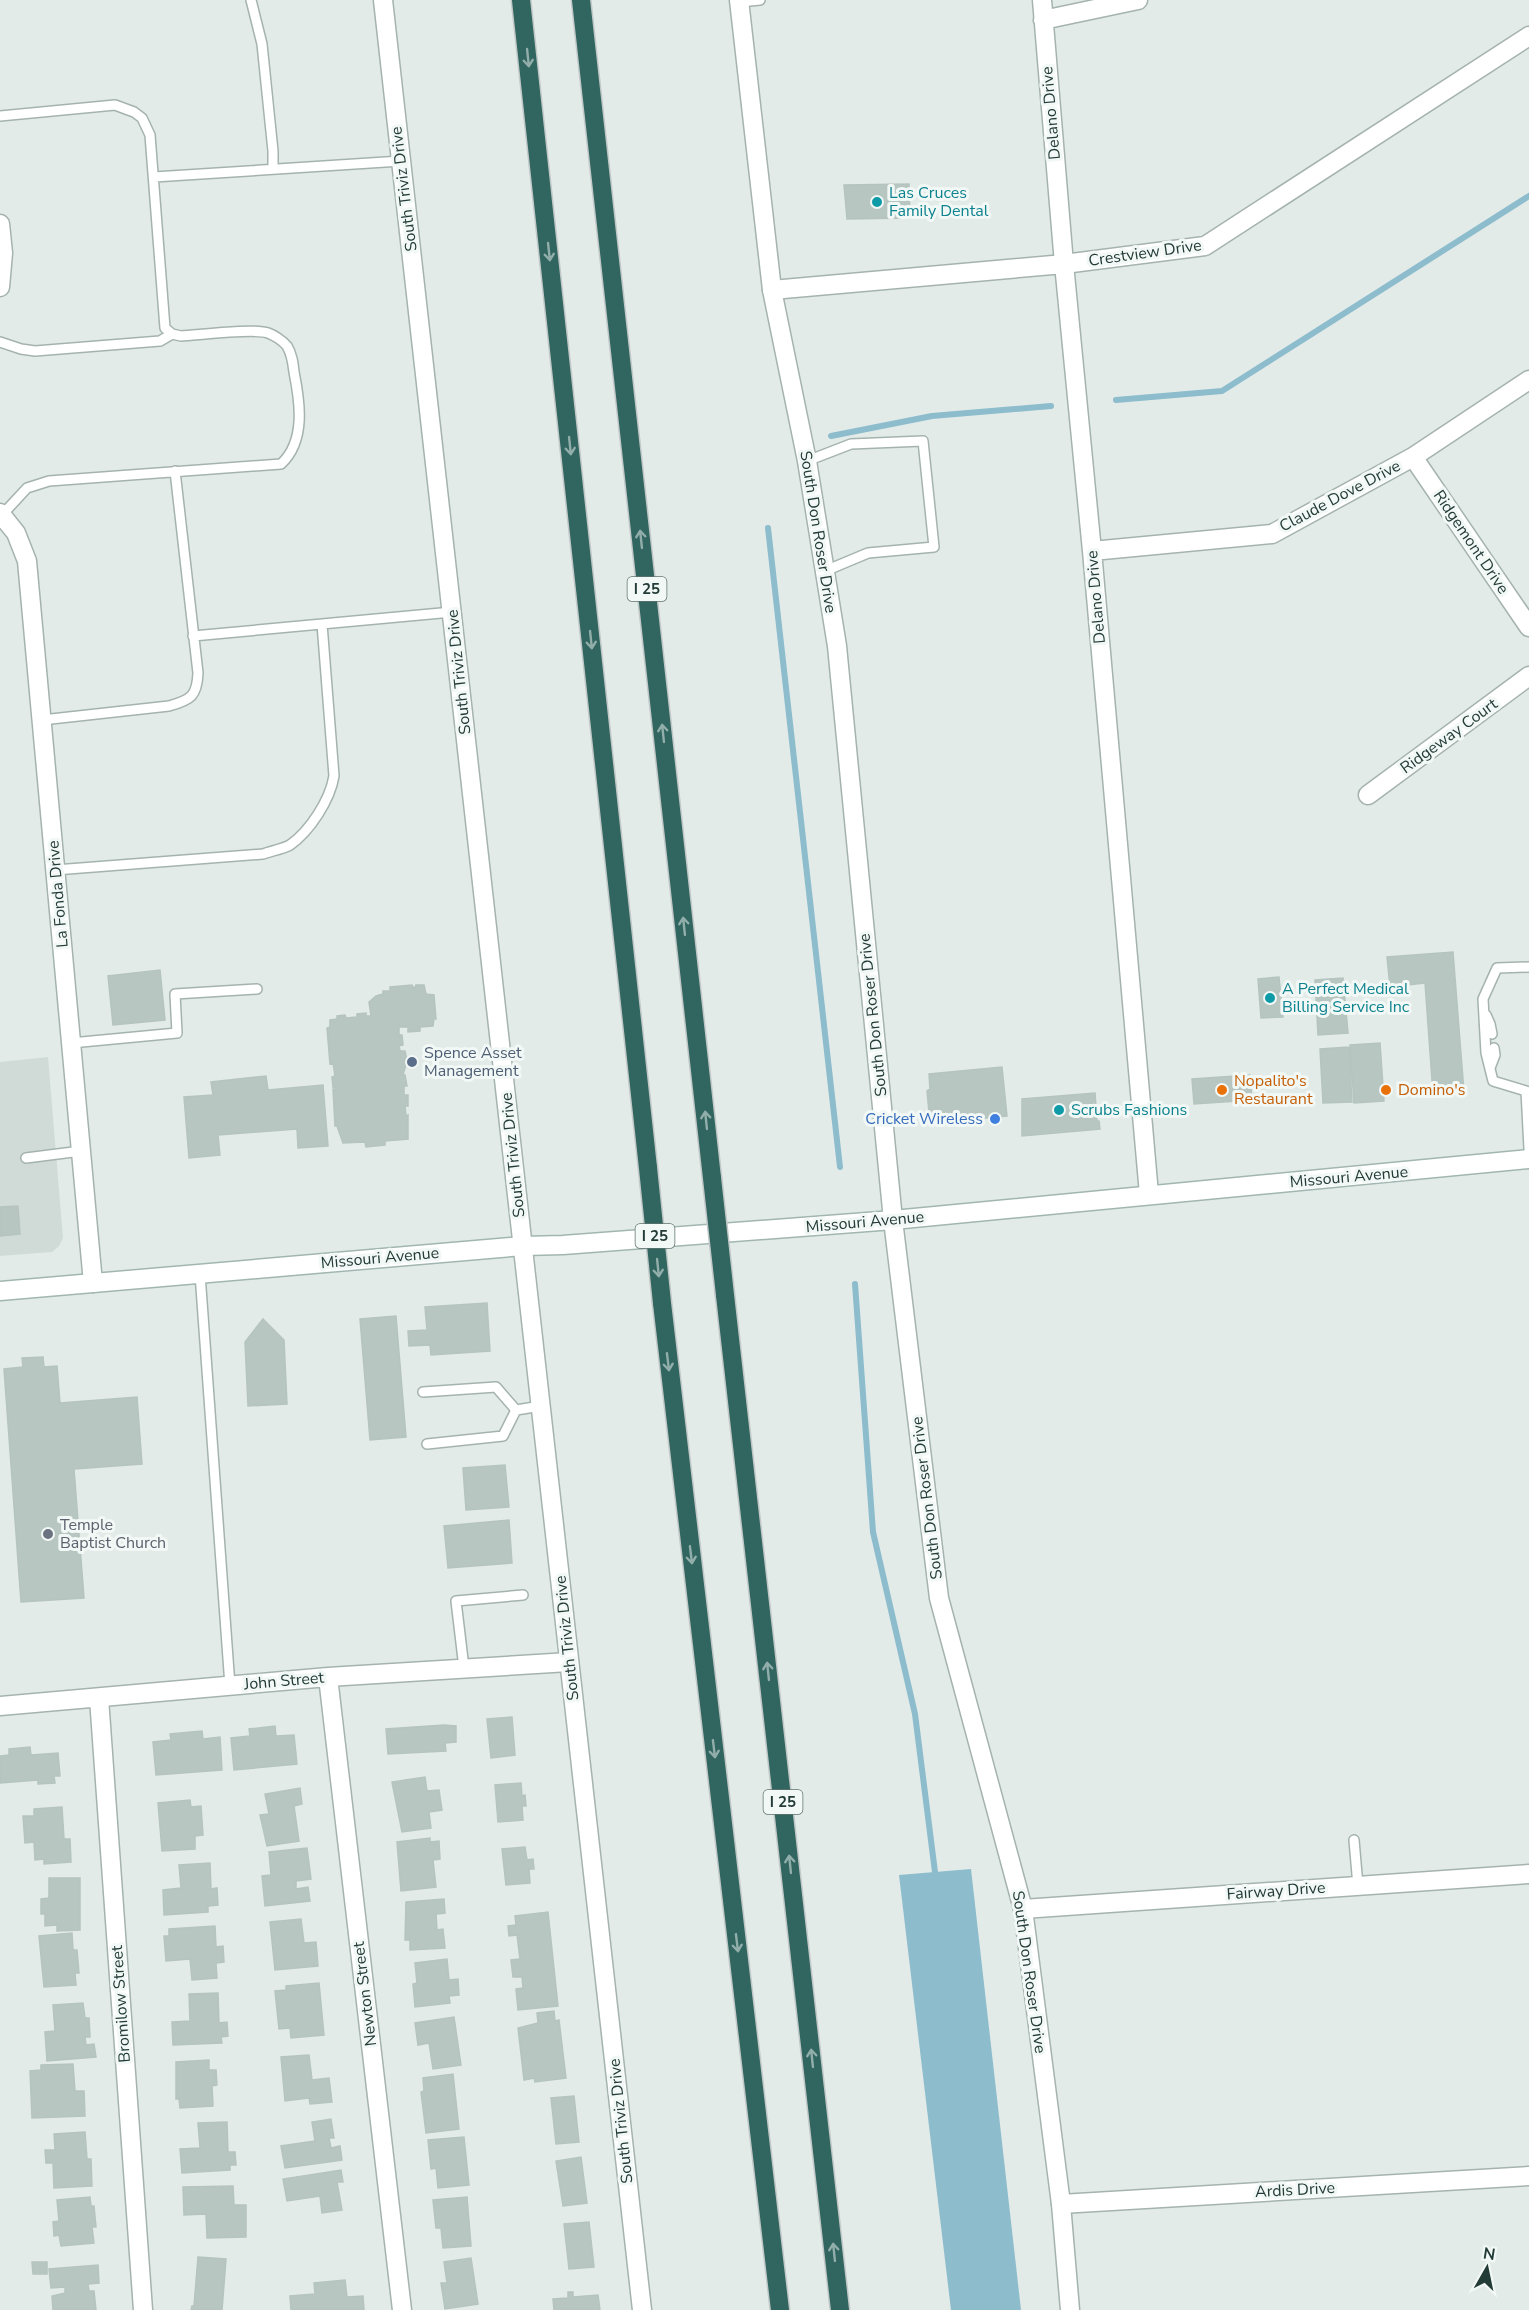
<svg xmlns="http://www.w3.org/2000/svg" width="1529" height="2310" font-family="'Nunito Sans',sans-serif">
	<rect width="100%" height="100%" fill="#e2ebe8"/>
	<path fill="#d0dbd7" d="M48,1057L63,1238L59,1246L52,1252L0,1256V1062Z"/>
	<path fill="#8dbccd" d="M971,1869L1021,2310H951L899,1875Z"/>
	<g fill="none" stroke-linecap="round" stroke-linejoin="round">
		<path stroke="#8dbccd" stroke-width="6" d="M1116,400L1222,391L1529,196
			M831,436L932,416L1051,406
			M768,528L840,1167
			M855,1284L873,1532L915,1714L935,1872"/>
	</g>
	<path fill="#b7c6c1" stroke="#b5c4bf" stroke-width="1.5" d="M909,184L910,218L847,219L844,185Z
		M1453,952L1464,1092L1433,1094L1425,983L1390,987L1387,957Z
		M160,970L165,1020L113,1025L108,976Z
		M1279,977L1283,1017L1261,1018L1258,979Z
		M1343,978L1348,1033L1318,1035L1315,980Z
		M412,985L414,989L416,985H424L426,994L434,995L436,1019H434L433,1026L420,1027V1031L408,1032V1027H399V1035H402L403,1045L399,1046L400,1051H405L407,1061L403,1075H405L407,1086H404V1095H408V1106H405L406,1116L408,1115V1139L385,1141V1145L366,1147L365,1142L343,1143L337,1126H335L333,1089H336V1086L333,1087L332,1077L335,1076L333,1063L330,1064L327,1028L330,1027V1020L337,1019V1016L345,1015L346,1018L357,1017V1014L366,1013V1016H371L369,1002L376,996L383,994V991H390V987Z
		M1380,1043L1384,1101L1354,1103L1350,1045Z
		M1349,1047L1352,1102L1323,1103L1320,1049Z
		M1002,1067L1007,1116L930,1123L927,1091L930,1089L929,1074Z
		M1250,1075L1252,1100L1194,1104L1192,1079Z
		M266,1076L268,1090L323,1085L328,1146L298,1148L297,1129L218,1135L220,1155L189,1158L184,1097L213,1095L211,1082Z
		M1095,1093L1097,1121H1099L1100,1129L1022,1136V1099Z
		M18,1206L20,1234L0,1236V1207Z
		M487,1303L490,1351L431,1355L430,1345L409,1346L408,1331L427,1330L425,1307Z
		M396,1316L406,1437L370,1440L360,1319Z
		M263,1319L284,1340L287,1404L248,1406L245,1342Z
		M43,1357L44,1367L57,1366L60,1403L137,1397L142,1464L74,1469L84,1598L21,1602L4,1369L23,1367L22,1358Z
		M505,1465L509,1507L466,1510L463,1468Z
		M509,1520L512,1563L448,1568L444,1526Z
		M512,1717L515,1755L491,1758L487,1719Z
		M444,1725L456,1726V1742L445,1743L446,1751L388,1754L386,1729Z
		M275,1726L276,1736L294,1735L297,1764L234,1770L231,1738L250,1736L249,1729Z
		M202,1731L203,1739L220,1737L222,1770L156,1775L153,1742L171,1740L170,1734Z
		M30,1747L31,1755L58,1753L60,1776H54L55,1783L38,1784V1780L0,1783V1756L9,1755V1749Z
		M425,1777L427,1791L439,1790L442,1810L429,1812L431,1828L402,1832L392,1782Z
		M521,1783L522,1796L525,1795L526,1806H522L523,1820L498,1822L495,1785Z
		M300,1788L302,1804L294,1806L299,1841L267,1846L260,1815L269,1814L265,1794Z
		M190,1800L191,1807L201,1806L203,1835L195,1836V1849L162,1851L158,1803Z
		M62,1807L64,1839H70L71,1862L44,1864V1859L35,1860L34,1842L25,1843L23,1816H34V1809Z
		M430,1838V1842L439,1841L440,1859L433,1860L436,1887L401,1891L397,1842Z
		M525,1847L527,1860L533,1859L534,1869H529L530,1883L506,1885L502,1849Z
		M307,1848L311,1879L296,1881V1889L308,1887L310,1901L265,1906L262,1876L271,1875L269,1852Z
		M210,1863L211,1889L217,1888L218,1905L208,1906V1912L164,1915L163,1890L181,1888L179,1865Z
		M49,1878H80V1930L57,1931V1925L45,1926V1914H41V1899L49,1898Z
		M444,1899L445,1913L436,1914L437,1930L443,1929L445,1948L410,1950V1940H405L406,1902Z
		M548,1912L558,2006L518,2010L516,1989L523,1988L522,1977H513L511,1960L520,1959L517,1935L509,1936L508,1926L516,1925L515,1916Z
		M301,1919L304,1943L316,1942L318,1966L275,1970L270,1922Z
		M215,1926L216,1947L223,1946L224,1962L216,1963L217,1978L192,1980L190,1959L166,1961L164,1936H169V1929Z
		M72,1933L73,1950H77L79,1973H75L76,1985L44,1987L39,1936Z
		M447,1959L449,1980L458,1979L459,1995L449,1996L450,2003L415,2007L413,1984L417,1983L415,1963Z
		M319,1983L324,2035L291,2038L290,2028L279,2029L275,1991L286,1990V1986Z
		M218,1993L219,2023L227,2022L228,2036L221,2037L222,2043L173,2045L172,2022L190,2021L189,1994Z
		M83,2003L85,2018H89L90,2037H85L86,2045L94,2044L96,2057L47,2061L45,2032L55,2031L53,2005Z
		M554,2011L555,2021L559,2020L566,2078L535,2082L534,2078L524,2080L518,2028L538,2023L537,2013Z
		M454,2017L461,2065L433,2069L429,2043L418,2045L415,2023Z
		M309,2055L312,2080L329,2078L332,2102L310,2104L309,2098L285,2101L281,2057Z
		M209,2060V2070H216L217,2085L212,2086L213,2106L180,2108L179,2099H176V2062Z
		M73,2064L75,2091H84L85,2116L32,2118L30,2071L41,2070V2065Z
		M453,2074L459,2129L426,2133L421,2092L424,2091L423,2078Z
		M574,2096L579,2142L556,2144L551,2098Z
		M331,2119L334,2138H329L331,2148L340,2146L342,2160L285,2168L281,2146L315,2141L312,2122Z
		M227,2122L228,2152H235L236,2165H230V2170L182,2173L180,2149L200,2148L198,2123Z
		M85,2132L87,2159H91L92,2186L54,2188L53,2163H46L45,2150H55L54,2134Z
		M464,2137L469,2185L438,2188L436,2168L431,2169L428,2140Z
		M581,2157L587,2203L563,2206L556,2161Z
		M341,2170L343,2182H337L342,2210L322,2213L320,2196L287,2201L283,2179Z
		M233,2186L234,2205H246V2237L207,2238L206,2214L184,2215L183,2187Z
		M90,2197L91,2206H94L96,2227H92L94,2243L61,2246L59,2235L54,2236L53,2222L59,2221L57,2200Z
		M467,2197L471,2246L443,2248L441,2228H436L433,2200Z
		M589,2222L594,2267L569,2269L564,2224Z
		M198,2257L226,2259L222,2310H191L192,2306H194Z
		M471,2258L478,2304L445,2309L441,2283H447L444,2262Z
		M32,2262H47V2274H33Z
		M98,2265L99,2283L88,2284L89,2291H94L96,2310H53L52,2296L65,2293V2287L51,2288L49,2269Z
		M345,2280L347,2297L363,2296L364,2310H291L290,2296L315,2294L314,2283Z
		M568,2292H573V2297L598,2295L600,2310H554L553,2299L568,2298Z"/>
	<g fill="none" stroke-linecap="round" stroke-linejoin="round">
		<defs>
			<path id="service" d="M251,0L262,44L273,151V168
				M740,2L760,0
				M0,116L115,105L134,112L142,118L150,135L165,328L172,334L181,336C199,335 254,328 268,333C274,335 283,341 287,346C292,354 293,363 294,372C300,402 306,441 281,464L49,481L27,488L2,515
				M154,177L401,161
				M0,342L21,349L35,351L160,341L172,334
				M807,461L851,444L923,441L934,547L868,553L825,571
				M193,636L452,612
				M42,720L169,706C191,700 197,696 198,673L175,471
				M55,870L263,854C271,851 283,849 290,845C310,831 330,800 334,776L322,624
				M1529,967L1497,968L1483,999L1486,1053L1493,1081L1526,1091L1529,1149
				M1486,1015L1490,1024L1492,1034
				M71,1043L177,1033L175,994L257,989
				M1490,1068L1495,1055L1494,1048
				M26,1158L81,1151
				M200,1274L230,1686
				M423,1392L496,1387L516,1410L541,1406
				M427,1444L503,1436L516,1410
				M464,1668L456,1601L523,1595
				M1354,1840L1358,1886"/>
			<path id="minor" d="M1042,0L1064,264L1092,551L1149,1194
				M1043,20L1138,0
				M0,224L3,253L0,287
				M772,290L1064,264L1205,246L1529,36
				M1413,457L1529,627
				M0,513L16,533L27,561L93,1283
				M1092,551L1272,534L1413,457L1529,380
				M1368,795L1529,676
				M328,1677L402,2310
				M99,1698L143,2310
				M0,1706L328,1677L569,1662
				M1023,1909L1529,1874
				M1061,2204L1529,2176"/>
			<path id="tertiary" d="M383,0L642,2310
				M739,0L772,290L807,461L837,646L893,1220L939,1598L1023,1909L1061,2204L1070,2310"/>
			<path id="secondary" d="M0,1291L523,1246L563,1245L893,1220L1529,1159"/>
			<path id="motorway" d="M521,0L648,1168
				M581,0L712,1178
				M725,1295L840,2310
				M662,1303L780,2310"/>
		</defs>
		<use href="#service" stroke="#a5b3af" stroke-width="12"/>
		<use href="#minor" stroke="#a5b3af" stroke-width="21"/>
		<use href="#tertiary" stroke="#a5b3af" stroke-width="21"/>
		<use href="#secondary" stroke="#a1b6b1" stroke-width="21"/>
		<use href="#motorway" stroke="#c1c8c7" stroke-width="21"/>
		<use href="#service" stroke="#fff" stroke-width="9"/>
		<use href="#minor" stroke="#fff" stroke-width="18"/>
		<use href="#tertiary" stroke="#fff" stroke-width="18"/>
		<use href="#secondary" stroke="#fff" stroke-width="18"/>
		<use href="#motorway" stroke="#316560" stroke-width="18"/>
		<defs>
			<path id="motorway-bridge" d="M648,1168L662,1303
				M712,1178L725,1295"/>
		</defs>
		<use href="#motorway-bridge" stroke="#c1c8c7" stroke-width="21" stroke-linecap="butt"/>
		<use href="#motorway-bridge" stroke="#316560" stroke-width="18"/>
	</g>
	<defs><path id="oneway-shaft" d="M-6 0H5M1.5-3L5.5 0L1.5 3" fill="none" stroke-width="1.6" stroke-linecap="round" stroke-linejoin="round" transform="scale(1.5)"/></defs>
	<g stroke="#92aeaa">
		<use href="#oneway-shaft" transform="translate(528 58) rotate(84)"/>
		<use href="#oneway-shaft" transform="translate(549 252) rotate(84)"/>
		<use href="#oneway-shaft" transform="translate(570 446) rotate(84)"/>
		<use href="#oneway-shaft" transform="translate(641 539) rotate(-96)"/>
		<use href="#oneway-shaft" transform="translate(591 640) rotate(84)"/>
		<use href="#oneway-shaft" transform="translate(663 733) rotate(-96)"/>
		<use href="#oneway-shaft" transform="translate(684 926) rotate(-96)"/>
		<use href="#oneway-shaft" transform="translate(706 1120) rotate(-96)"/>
		<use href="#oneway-shaft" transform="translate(658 1268) rotate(84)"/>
		<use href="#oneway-shaft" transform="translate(668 1362) rotate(83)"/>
		<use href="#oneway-shaft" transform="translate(691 1555) rotate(83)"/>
		<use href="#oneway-shaft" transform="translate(768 1671) rotate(-96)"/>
		<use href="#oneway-shaft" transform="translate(714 1749) rotate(83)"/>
		<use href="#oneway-shaft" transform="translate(790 1864) rotate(-96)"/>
		<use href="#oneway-shaft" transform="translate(737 1943) rotate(83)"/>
		<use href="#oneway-shaft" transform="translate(812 2058) rotate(-96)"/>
		<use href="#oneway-shaft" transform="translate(834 2252) rotate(-96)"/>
	</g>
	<g fill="#0f9aa8" stroke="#f2f8f5" stroke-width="2">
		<circle cx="877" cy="202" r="6"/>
		<circle cx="1270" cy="998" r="6"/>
		<circle cx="1059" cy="1110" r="6"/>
	</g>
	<circle fill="#5c6f8a" stroke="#f2f8f5" stroke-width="2" cx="412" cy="1062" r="6"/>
	<g fill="#e8710a" stroke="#f2f8f5" stroke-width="2">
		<circle cx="1222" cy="1090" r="6"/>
		<circle cx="1386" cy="1090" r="6"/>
	</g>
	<circle fill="#3f7fe0" stroke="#f2f8f5" stroke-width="2" cx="995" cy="1119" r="6"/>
	<circle fill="#6b7280" stroke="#f2f8f5" stroke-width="2" cx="48" cy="1534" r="6"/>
	<g text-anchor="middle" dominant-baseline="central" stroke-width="6" stroke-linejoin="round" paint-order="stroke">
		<g fill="#f2f8f5" stroke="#617470" stroke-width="1.5">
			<rect x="627.5" y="577" width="39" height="24" rx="4.5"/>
			<rect x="635.5" y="1224" width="39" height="24" rx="4.5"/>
			<rect x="763.5" y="1790" width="39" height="24" rx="4.5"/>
		</g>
		<g font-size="15" font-weight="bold" fill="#233b37">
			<text x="647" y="589">I 25</text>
			<text x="655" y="1236">I 25</text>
			<text x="783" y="1802">I 25</text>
		</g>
		<g font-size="16" fill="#233b37" stroke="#f2f8f5">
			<text transform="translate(1051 113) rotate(-95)">Delano Drive</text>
			<text transform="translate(404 189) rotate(-97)">South Triviz Drive</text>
			<text transform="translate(1145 253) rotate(-8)">Crestview Drive</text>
			<text transform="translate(1340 496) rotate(-28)">Claude Dove Drive</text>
			<text transform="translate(818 532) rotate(81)">South Don Roser Drive</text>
			<text transform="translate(1471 542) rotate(56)">Ridgemont Drive</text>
			<text transform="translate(1096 597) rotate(-95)">Delano Drive</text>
			<text transform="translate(459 672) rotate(-96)">South Triviz Drive</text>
			<text transform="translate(1449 736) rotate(-36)">Ridgeway Court</text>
			<text transform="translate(58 894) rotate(-95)">La Fonda Drive</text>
			<text transform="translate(873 1015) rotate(-96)">South Don Roser Drive</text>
			<text transform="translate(513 1155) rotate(-96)">South Triviz Drive</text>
			<text transform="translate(1349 1177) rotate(-5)">Missouri Avenue</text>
			<text transform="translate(865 1222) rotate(-5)">Missouri Avenue</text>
			<text transform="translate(380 1258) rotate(-5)">Missouri Avenue</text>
			<text transform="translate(927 1498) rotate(-97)">South Don Roser Drive</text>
			<text transform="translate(567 1638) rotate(-96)">South Triviz Drive</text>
			<text transform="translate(284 1681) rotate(-5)">John Street</text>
			<text transform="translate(1276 1891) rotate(-4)">Fairway Drive</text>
			<text transform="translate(1029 1972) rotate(82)">South Don Roser Drive</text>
			<text transform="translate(365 1994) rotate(-97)">Newton Street</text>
			<text transform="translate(121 2004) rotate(-94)">Bromilow Street</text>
			<text transform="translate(621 2121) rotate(-96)">South Triviz Drive</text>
			<text transform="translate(1295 2190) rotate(-3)">Ardis Drive</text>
		</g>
		<g font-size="16" fill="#0d838f" stroke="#f2f8f5" text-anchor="start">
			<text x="889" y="193">Las Cruces<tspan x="889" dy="18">Family Dental</tspan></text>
			<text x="1282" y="989">A Perfect Medical<tspan x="1282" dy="18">Billing Service Inc</tspan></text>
			<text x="1071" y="1110">Scrubs Fashions</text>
		</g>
		<g font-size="16" fill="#4e5e75" stroke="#f2f8f5" text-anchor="start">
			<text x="424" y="1053">Spence Asset<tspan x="424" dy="18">Management</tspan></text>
		</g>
		<g font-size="16" fill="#c56008" stroke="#f2f8f5" text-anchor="start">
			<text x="1234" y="1081">Nopalito's<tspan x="1234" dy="18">Restaurant</tspan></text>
			<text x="1398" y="1090">Domino's</text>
		</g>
		<g font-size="16" fill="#366cbe" stroke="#f2f8f5" text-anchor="end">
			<text x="983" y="1119">Cricket Wireless</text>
		</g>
		<g font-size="16" fill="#5b616d" stroke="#f2f8f5" text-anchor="start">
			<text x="60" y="1525">Temple<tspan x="60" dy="18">Baptist Church</tspan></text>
		</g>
	</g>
	<g transform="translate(1487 2268) rotate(9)" stroke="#f2f8f5" stroke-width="4.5" paint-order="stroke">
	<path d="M0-4.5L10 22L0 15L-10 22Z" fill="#233b37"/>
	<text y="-9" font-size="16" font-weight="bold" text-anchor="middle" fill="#233b37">N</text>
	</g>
</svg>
